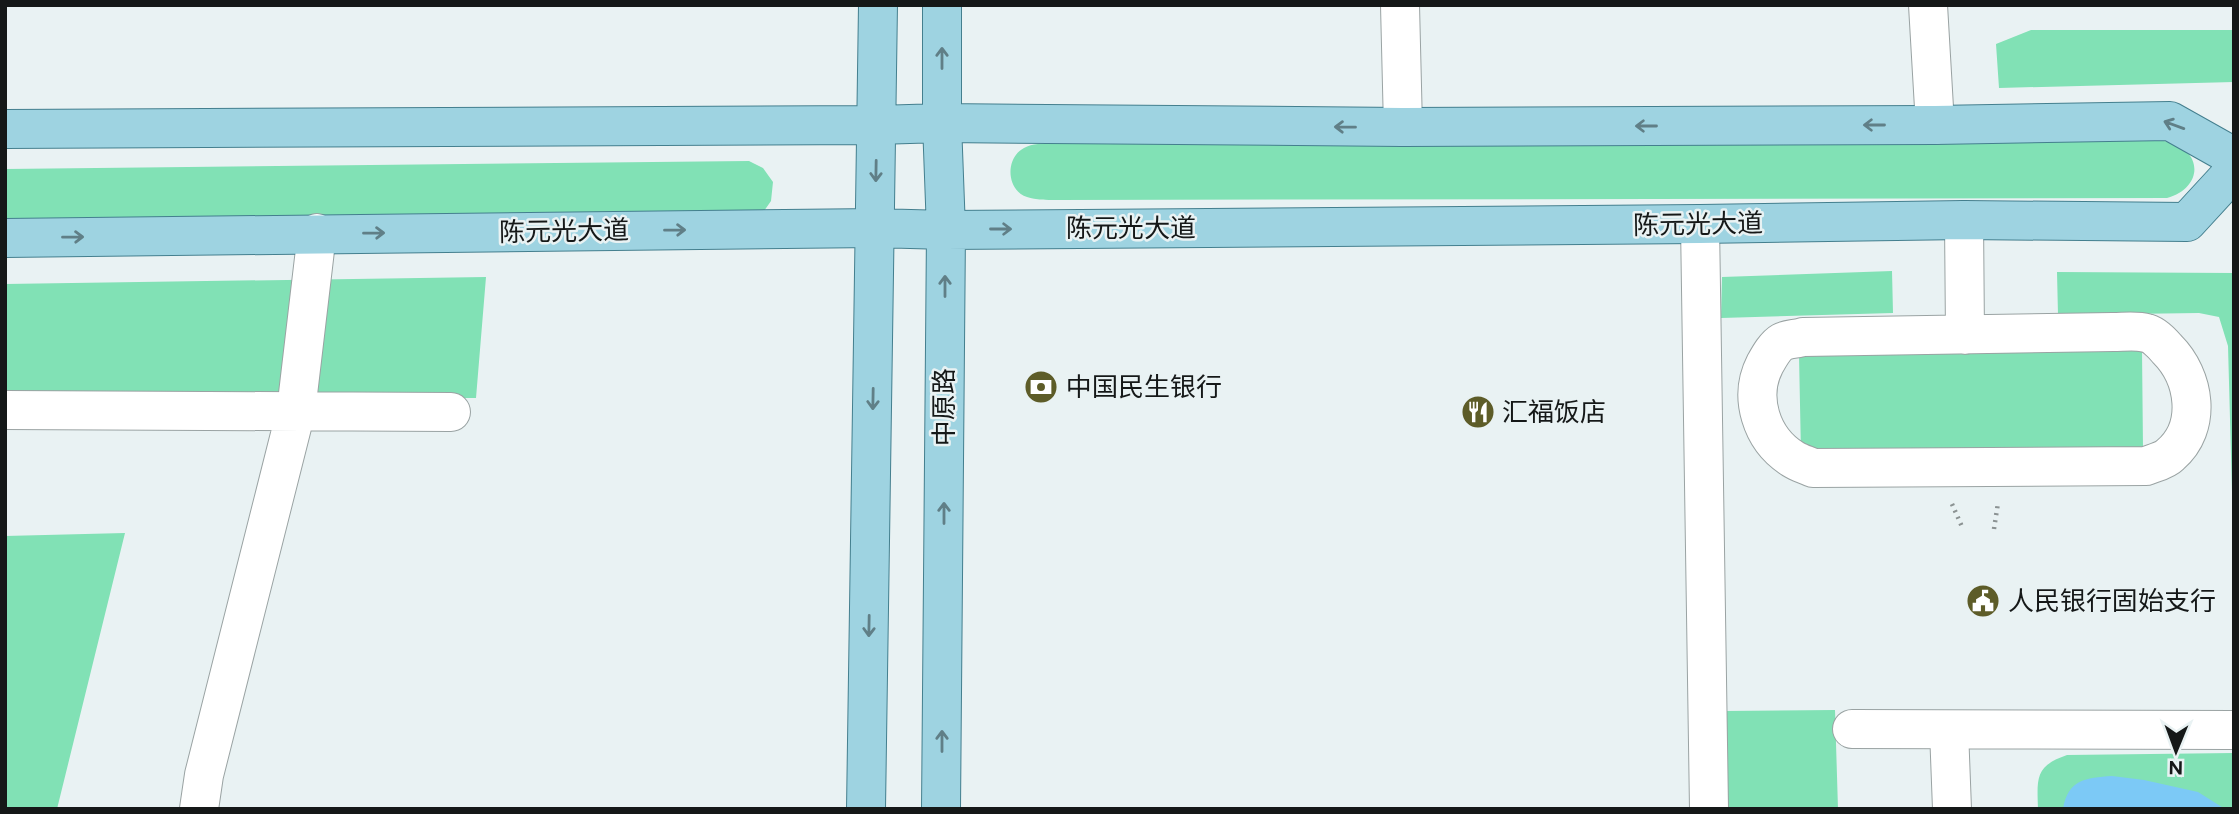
<svg xmlns="http://www.w3.org/2000/svg" width="2239" height="814" font-family="Figtree,'Noto Sans SC',sans-serif">
	<rect width="100%" height="100%" fill="#e9f2f3"/>
	<path fill="#81e1b5" d="M2031,30H2234V82L1999,88L1996,44Z
		M2164,141C2203,148 2205,187 2167,198L1056,200C1047,200 1036,200 1027,197C1006,190 1005,158 1024,148C1032,143 1044,144 1052,143Z
		M749,161L763,168L773,182L771,201L764,211L5,228V169Z
		M1892,271L1893,313L1721,318L1722,277Z
		M2057,272L2234,273V565L2228,346L2219,317L2199,313L2058,315Z
		M486,277L476,398L5,397V284Z
		M2142,350L2143,449L1801,454L1799,355Z
		M125,533L57,809H5V536Z
		M1835,710L1838,809H1725L1724,711Z
		M2234,753V809H2038C2037,778 2035,766 2067,755Z"/>
	<path fill="#7cc9f6" d="M2112,776L2144,780L2198,792L2225,809H2063C2068,779 2086,778 2112,776Z"/>
	<g fill="none" stroke-linecap="round" stroke-linejoin="round">
		<defs>
			<path id="minor" d="M1400,5L1403,127
				M1928,5L1935,125
				M1964,220L1965,335
				M1700,224L1709,809
				M2113,332C2123,332 2136,330 2146,333C2153,334 2162,343 2167,349C2195,377 2203,427 2170,455C2164,461 2153,463 2146,466L1813,468C1807,465 1799,463 1793,459C1761,439 1748,397 1765,364C1769,357 1775,346 1782,342C1787,339 1797,339 1803,337Z
				M5,410L451,412
				M1852,729L2234,730
				M1949,730L1952,809
				M199,809L204,775L296,411L317,233"/>
			<path id="major" d="M5,129L877,125L942,123L1403,127L1935,125L2170,121L2234,157
				M5,238L875,228L946,230L1700,224L1964,220L2187,222L2234,171
				M866,809L878,5
				M941,809L946,230L942,123V5"/>
		</defs>
		<use href="#minor" stroke="#9aa3a3" stroke-width="40"/>
		<use href="#major" stroke="#447f8e" stroke-width="40"/>
		<path stroke="#8b9292" stroke-width="4.5" stroke-dasharray="2 5" stroke-linecap="butt" d="M1952,504L1963,529
			M1994,529L1998,503"/>
		<use href="#minor" stroke="#fff" stroke-width="38"/>
		<use href="#major" stroke="#9ed3e1" stroke-width="38"/>
	</g>
	<defs><path id="oneway-shaft" d="M-6 0H5M1.5-3L5.5 0L1.5 3" fill="none" stroke-width="1.6" stroke-linecap="round" stroke-linejoin="round" transform="scale(1.75)"/></defs>
	<g stroke="#607f87">
		<use href="#oneway-shaft" transform="translate(942 58) rotate(-90)"/>
		<use href="#oneway-shaft" transform="translate(1874 125) rotate(180)"/>
		<use href="#oneway-shaft" transform="translate(2174 125) rotate(-160)"/>
		<use href="#oneway-shaft" transform="translate(1646 126) rotate(180)"/>
		<use href="#oneway-shaft" transform="translate(1345 127) rotate(-179)"/>
		<use href="#oneway-shaft" transform="translate(876 171) rotate(91)"/>
		<use href="#oneway-shaft" transform="translate(1001 229)"/>
		<use href="#oneway-shaft" transform="translate(675 230) rotate(-1)"/>
		<use href="#oneway-shaft" transform="translate(374 233) rotate(-1)"/>
		<use href="#oneway-shaft" transform="translate(73 237) rotate(-1)"/>
		<use href="#oneway-shaft" transform="translate(945 286) rotate(-90)"/>
		<use href="#oneway-shaft" transform="translate(873 399) rotate(91)"/>
		<use href="#oneway-shaft" transform="translate(944 513) rotate(-90)"/>
		<use href="#oneway-shaft" transform="translate(869 626) rotate(91)"/>
		<use href="#oneway-shaft" transform="translate(942 741) rotate(-90)"/>
	</g>
	<defs>
		<symbol id="bank-disc" viewBox="-11 -11 22 22"><circle r="9.5" fill="#5d5c28" stroke="#e9f2f3"/><path d="M-6-4H6V4H-6ZM0-2.3a2.3 2.3 0 1 0 0 4.6a2.3 2.3 0 1 0 0-4.6Z" fill="#fff"/></symbol>
		<symbol id="restaurant-disc" viewBox="-11 -11 22 22"><circle r="9.5" fill="#5d5c28" stroke="#e9f2f3"/><path d="M-5-6h1v4h1v-4h1v4h1v-4h1v5L-1.5 .5V6h-2V.5L-5-1ZM5-6V6H3V1.5H1.5Q1.5-4 5-6Z" fill="#fff"/></symbol>
		<symbol id="civic-disc" viewBox="-11 -11 22 22"><circle r="9.5" fill="#5d5c28" stroke="#e9f2f3"/><path d="M-.6-6.5H3V-4.5H.6V-3L4-1V1h2V6H-6V1h2V-1L-.6-3ZM-1.2 2.5V6h2.4V2.5Z" fill="#fff"/></symbol>
	</defs>
	<g fill-rule="evenodd">
		<use href="#bank-disc" x="1022" y="368" width="38" height="38"/>
		<use href="#restaurant-disc" x="1459" y="393" width="38" height="38"/>
		<use href="#civic-disc" x="1964" y="582" width="38" height="38"/>
	</g>
	<g text-anchor="middle" dominant-baseline="central" stroke-width="5" stroke-linejoin="round" paint-order="stroke">
		<g font-size="26" fill="#151818" stroke="#e9f2f3">
			<text transform="translate(1698 224) rotate(-1)">陈元光大道</text>
			<text x="1131" y="228">陈元光大道</text>
			<text transform="translate(564 231) rotate(-1)">陈元光大道</text>
			<text transform="translate(944 407) rotate(-90)">中原路</text>
		</g>
		<g font-size="26" fill="#151818" stroke="#e9f2f3" text-anchor="start">
			<text x="1066" y="387">中国民生银行</text>
			<text x="1502" y="412">汇福饭店</text>
			<text x="2008" y="601">人民银行固始支行</text>
		</g>
	</g>
	<rect width="2239" height="814" fill="none" stroke="#151818" stroke-width="14"/>
	<g transform="translate(2176 751) rotate(181)" stroke="#e9f2f3" stroke-width="5" paint-order="stroke">
	<path d="M0-5L12 26L0 18L-12 26Z" fill="#151818"/>
	<text y="-10" font-size="19" font-weight="bold" text-anchor="middle" fill="#151818">N</text>
	</g>
</svg>
